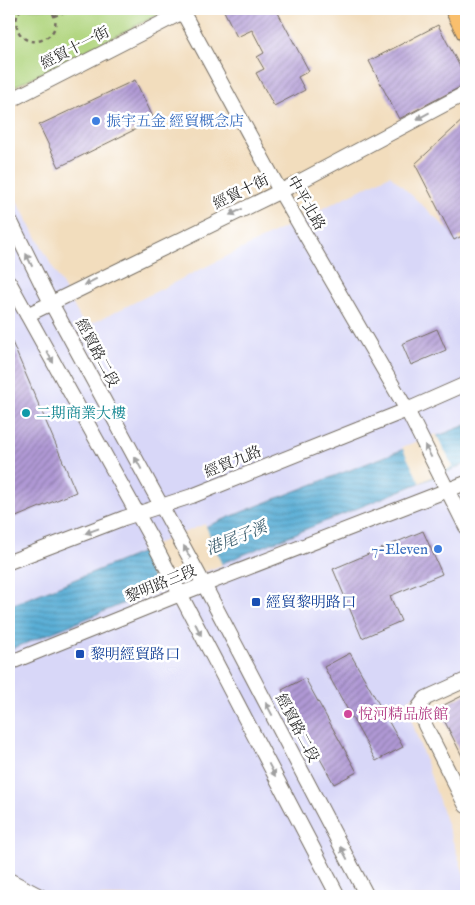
<svg xmlns="http://www.w3.org/2000/svg" width="475" height="905" font-family="'IM FELL English','Noto Serif TC',serif">
	<defs>
		<pattern id="water-rules" width="6" height="5" patternUnits="userSpaceOnUse" patternTransform="scale(1.25)"><rect width="6" height="5" fill="#5aaed6"/><path d="M0 2.5h6" fill="none" stroke="#4b8eae"/></pattern>
		<pattern id="building-hatch" width="6" height="6" patternUnits="userSpaceOnUse" patternTransform="scale(1.25)"><rect width="6" height="6" fill="#b099d5"/><path d="M-1 1l2-2M0 6l6-6M5 7l2-2" fill="none" stroke="#8f7dad"/></pattern>
	</defs>
	<rect width="100%" height="100%" fill="#fff"/>
	<filter id="ink" filterUnits="userSpaceOnUse"><feTurbulence type="fractalNoise" baseFrequency=".02" numOctaves="2"/><feDisplacementMap in="SourceGraphic" scale="10" xChannelSelector="R" yChannelSelector="G"/><feConvolveMatrix kernelMatrix="1 2 1 2 8 2 1 2 1" color-interpolation-filters="sRGB"/></filter>
	<filter id="wash" filterUnits="userSpaceOnUse"><feTurbulence type="fractalNoise" baseFrequency=".0096" numOctaves="4" result="noise"/><feDisplacementMap in="SourceGraphic" scale="20" xChannelSelector="R" yChannelSelector="G"/><feGaussianBlur stdDeviation="1.12" result="paint"/><feColorMatrix in="noise" values="0 0 0 0 0 0 0 0 0 0 0 0 0 0 0 0 0 1.4 0 .05"/><feComposite in="paint" operator="in"/></filter>
	<g filter="url(#wash)">
		<rect width="100%" height="100%" fill="#f2ddbd"/>
		<path fill="#d8d7f8" d="M390,175L466,246V671L405,701L466,880V896H9V186L85,327Z"/>
		<path fill="#b1d57f" stroke="#6e8055" d="M9,9H163L164,12L9,89Z"/>
		<path fill="url(#water-rules)" stroke="#426c80" d="M466,425V464L9,650V606L257,506Z"/>
		<path fill="#f2ddbd" d="M436,434L453,467L420,483L402,447Z
			M205,524L222,565L158,591L141,550Z"/>
		<g id="blocks">
			<path fill="url(#building-hatch)" d="M223,9H276L309,71L298,77L305,90L274,106L256,73L264,69L257,57L264,53L252,30L237,37Z
				M438,25L466,78V84L399,119L369,61Z
				M135,80L153,117L134,126L136,129L59,167L39,125Z
				M466,117V234L454,240L415,164Z
				M437,329L446,350L411,365L402,344Z
				M9,335L76,492L9,520Z
				M423,531L442,574L390,596L401,621L362,638L333,569Z
				M350,653L403,747L376,761L324,667Z
				M305,678L357,772L334,784L282,690Z
				M466,694V764L438,708Z"/>
		</g>
	</g>
	<g filter="url(#ink)">
		<use href="#blocks" fill-opacity="0" stroke="#71695e" stroke-width="1"/>
		<g fill="none" stroke-linecap="round" stroke-linejoin="round">
			<defs>
				<path id="minor" d="M181,9L280,191L407,410L466,527
					M9,101L183,12
					M9,218L50,301L200,577L367,896
					M9,282L152,540L338,896
					M27,315L297,183L466,93
					M9,562L124,518L192,496L407,410L466,384
					M9,663L180,594L466,483
					M466,680L426,698L419,707L425,725L466,806
					M9,880L40,896"/>
				<path id="major" d="M454,9L466,33"/>
			</defs>
			<use href="#minor" stroke="#71695e" stroke-width="16"/>
			<use href="#major" stroke="#71695e" stroke-width="20"/>
			<path stroke="#71695e" stroke-width="2.5" stroke-dasharray="4 4" stroke-linecap="butt" d="M21,9C17,14 15,20 17,27C24,56 71,36 50,9
				M95,9L105,12L110,9
				M54,16L73,9"/>
			<use href="#minor" stroke="#fff" stroke-width="14"/>
			<use href="#major" stroke="#f9bf6d" stroke-width="18"/>
		</g>
		<defs><path id="oneway-solid" d="M-6-.8H1V-3.2L6.5 0L1 3.2V.8H-6Z" transform="scale(1.25)"/></defs>
		<g fill="#a0a0a0">
			<use href="#oneway-solid" transform="translate(423 116) rotate(152)"/>
			<use href="#oneway-solid" transform="translate(236 212) rotate(154)"/>
			<use href="#oneway-solid" transform="translate(29 260) rotate(-116)"/>
			<use href="#oneway-solid" transform="translate(90 282) rotate(154)"/>
			<use href="#oneway-solid" transform="translate(50 357) rotate(61)"/>
			<use href="#oneway-solid" transform="translate(428 451) rotate(-118)"/>
			<use href="#oneway-solid" transform="translate(138 463) rotate(-118)"/>
			<use href="#oneway-solid" transform="translate(92 531) rotate(160)"/>
			<use href="#oneway-solid" transform="translate(187 552) rotate(-118)"/>
			<use href="#oneway-solid" transform="translate(198 629) rotate(63)"/>
			<use href="#oneway-solid" transform="translate(269 709) rotate(-118)"/>
			<use href="#oneway-solid" transform="translate(272 770) rotate(62)"/>
			<use href="#oneway-solid" transform="translate(344 853) rotate(-118)"/>
		</g>
	</g>
	<g fill="#3f7fe0" stroke="#fff" stroke-width="2">
		<circle cx="96" cy="121" r="5"/>
		<circle cx="438" cy="549" r="5"/>
	</g>
	<circle fill="#0f9aa8" stroke="#fff" stroke-width="2" cx="26" cy="413" r="5"/>
	<g fill="#1a4fb4" stroke="#fff" stroke-width="2">
		<rect x="251" y="597" width="10" height="10" rx="2.5"/>
		<rect x="75" y="649" width="10" height="10" rx="2.5"/>
	</g>
	<circle fill="#d1479c" stroke="#fff" stroke-width="2" cx="348" cy="714" r="5"/>
	<g text-anchor="middle" dominant-baseline="central" stroke-width="5" stroke-linejoin="round" paint-order="stroke">
		<g font-size="15" fill="#2b2b2b" stroke="#fff">
			<text transform="translate(75 48) rotate(-27)">經貿十一街</text>
			<text transform="translate(241 192) rotate(-26)">經貿十街</text>
			<text transform="translate(306 203) rotate(60)">中平北路</text>
			<text transform="translate(97 353) rotate(62)">經貿路二段</text>
			<text transform="translate(233 462) rotate(-22)">經貿九路</text>
			<text transform="translate(161 584) rotate(-22)">黎明路三段</text>
			<text transform="translate(297 728) rotate(62)">經貿路二段</text>
		</g>
		<g font-size="15" fill="#366cbe" stroke="#fff" text-anchor="start">
			<text x="106" y="121">振宇五金 經貿概念店</text>
			<text x="428" y="549" text-anchor="end">7-Eleven</text>
		</g>
		<g font-size="15" fill="#0d838f" stroke="#fff" text-anchor="start">
			<text x="36" y="413">二期商業大樓</text>
		</g>
		<g font-size="15" fill="#164399" stroke="#fff" text-anchor="start">
			<text x="266" y="602">經貿黎明路口</text>
			<text x="90" y="654">黎明經貿路口</text>
		</g>
		<g font-size="15" fill="#b23c85" stroke="#fff" text-anchor="start">
			<text x="358" y="714">悅河精品旅館</text>
		</g>
		<g font-size="16" font-style="italic" fill="#3e5f6f" stroke="#fff">
			<text transform="translate(237 539) rotate(-22)">港尾子溪</text>
		</g>
	</g>
	<rect width="475" height="905" fill="none" stroke="#fff" stroke-width="30"/>
</svg>
